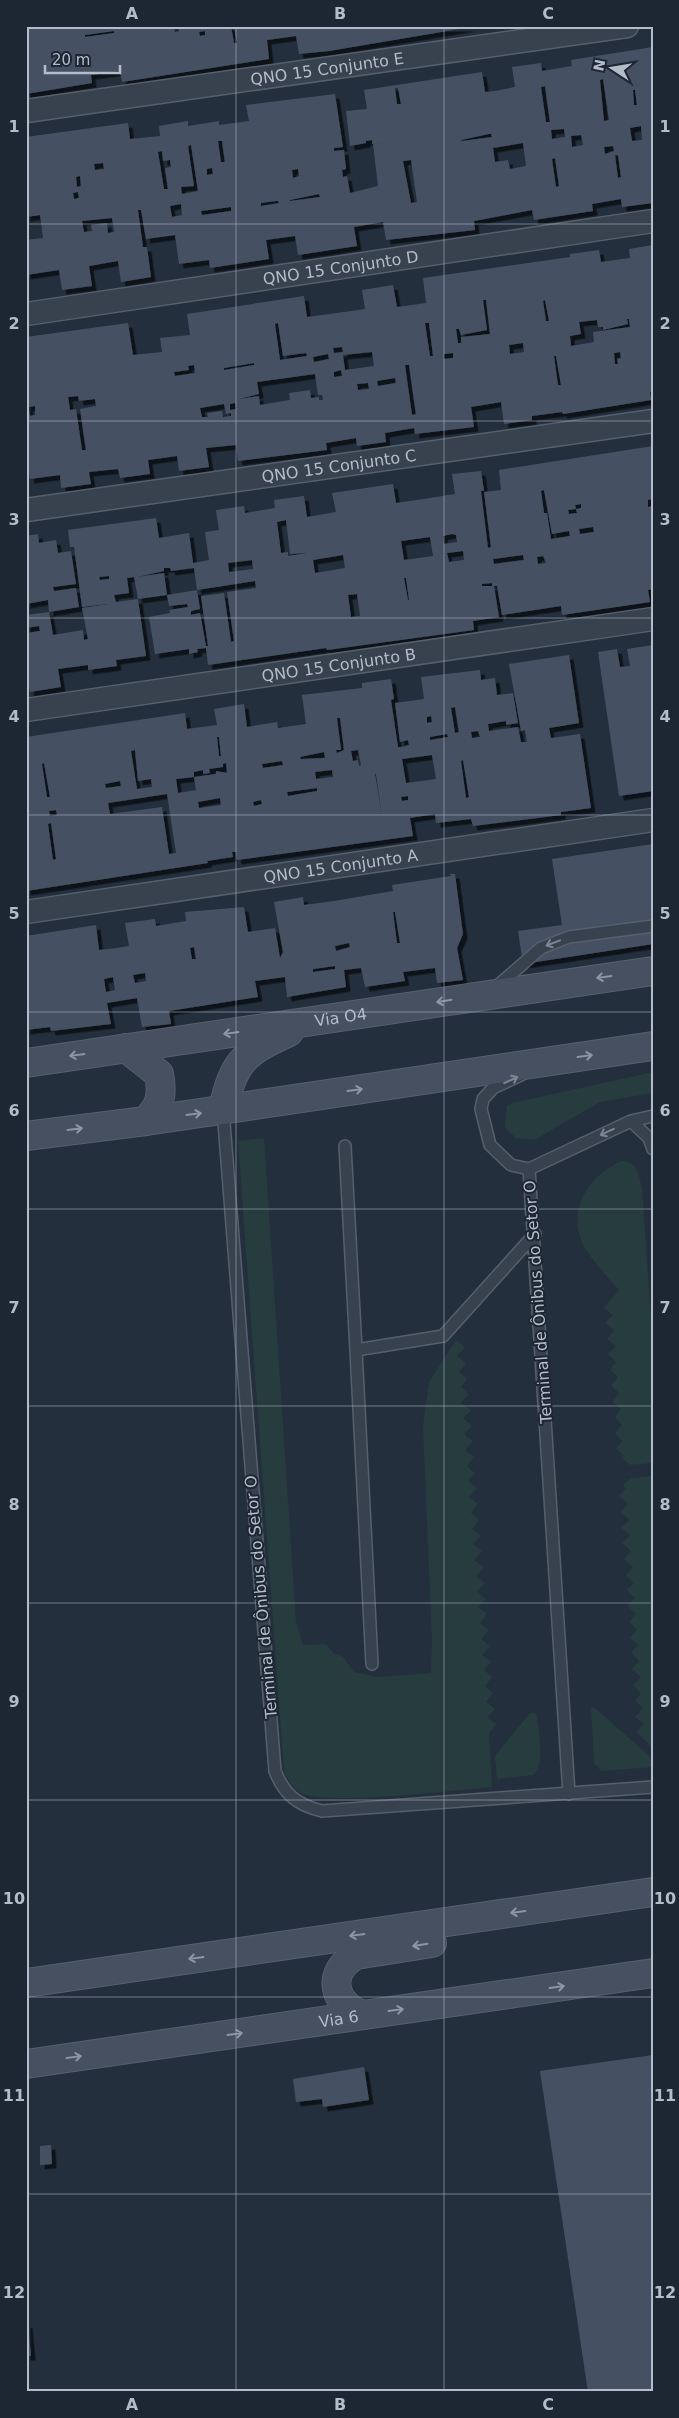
<svg xmlns="http://www.w3.org/2000/svg" width="679" height="2418" font-family="'DejaVu Sans',sans-serif">
	<defs>
		<filter id="shadow"><feDropShadow dx="4.5" dy="4.5" stdDeviation="0" flood-color="#0009"/></filter>
	</defs>
	<rect width="100%" height="100%" fill="#242f3e"/>
	<path fill="#263c3f" d="M653,1072V1093L600,1102L534,1140L516,1138L505,1128L507,1106L512,1103Z
		M264,1138L296,1622L303,1645L326,1644L334,1654L343,1657L354,1672L377,1677L431,1673L432,1641L423,1426L429,1382L456,1340L465,1347L457,1356L466,1363L459,1372L467,1379L461,1387L469,1394L461,1403L471,1410L463,1418L472,1426L464,1434L473,1441L465,1450L474,1457L467,1466L475,1473L468,1481L477,1488L469,1497L478,1504L471,1513L479,1520L472,1529L481,1536L473,1544L482,1551L474,1560L484,1567L476,1576L485,1583L477,1592L486,1599L478,1607L487,1614L480,1623L489,1630L481,1639L490,1646L482,1655L491,1662L484,1670L492,1677L485,1686L493,1693L486,1702L495,1709L487,1717L496,1724L489,1733L492,1787C459,1790 323,1806 301,1793C293,1788 288,1780 284,1772L238,1141Z
		M622,1161C637,1161 639,1176 642,1188L653,1346V1463L630,1465L622,1458L624,1456L616,1449L622,1441L615,1433L622,1425L615,1417L621,1409L612,1402L619,1393L611,1386L618,1377L610,1370L616,1362L608,1354L616,1346L607,1339L614,1330L605,1323L613,1315L604,1308L619,1290C608,1277 594,1263 585,1248C565,1214 587,1175 622,1161Z
		M653,1476V1748L636,1732L644,1724L635,1717L643,1708L635,1701L641,1693L633,1685L641,1677L632,1669L639,1661L631,1653L638,1645L630,1638L637,1629L629,1622L636,1614L627,1606L635,1598L627,1590L634,1583L626,1575L633,1567L624,1559L631,1551L622,1543L630,1535L621,1528L629,1520L621,1512L628,1504L619,1496L626,1489L623,1485L631,1478Z
		M591,1707L595,1708L653,1759V1767L601,1771L594,1763Z
		M530,1713H535L537,1716C538,1732 546,1764 533,1775L497,1779L495,1756Z"/>
	<path fill="#455162" fill-rule="evenodd" filter="url(#shadow)" d="M26,26H134L135,29L144,26H174L175,32L179,31L178,26H231L234,43H237L234,26L471,27L329,51L299,54L296,36L267,40L269,59L122,82L120,71L91,75L92,83L26,94V50L29,49ZM114,31V33L85,37V35ZM205,31V35L200,36L199,32Z
		M653,47V203L622,207L621,199L592,204L593,211L534,220L532,210L474,221L475,230L386,240L383,222L354,227L357,246L298,255L295,236L266,240L269,259L210,268L209,260L179,264L175,235L146,239L141,210H138L143,247H147L151,277L121,282L118,261L89,266L92,286L62,290L59,270L26,275V240L43,238L40,215L26,217V137L128,123L130,139L160,136L159,126L188,121V126L219,121V125L249,121L246,105L335,94L343,147L334,148V151L344,150L346,169L342,170L343,177L347,176L350,193L378,186L373,144L402,141L372,144V140L366,141V143L350,146L346,111L367,109L364,90L482,72L485,92L495,91L515,87L512,67L541,63L542,71L572,66L571,60ZM603,79L609,120L604,121L600,80ZM545,86L550,122H546L541,87ZM395,88H398L401,104H397ZM633,90H635L637,105H634ZM641,126L642,140L632,141L630,128ZM564,129L565,137L552,139L551,130ZM489,134H491L492,137L462,141L461,140ZM581,135L583,145L572,147L571,136ZM218,141H222L225,162H221ZM523,143L526,166L510,169L508,160L495,162L493,148ZM191,145L198,191L182,194L181,187L194,186L188,146ZM613,146L614,151L605,154L604,147ZM162,151L163,161L170,160L171,167L165,168L168,189H164L158,152ZM615,155H618L621,177L618,178ZM555,158L559,186L556,187L552,159ZM411,160L417,202L411,203L403,161ZM103,163L104,169L95,170L94,164ZM212,168L213,174L207,175V169ZM298,169L299,176L293,178L292,170ZM80,176L81,186L77,187L76,177ZM78,192L79,198L74,199L73,193ZM319,194L320,197L290,201V200ZM276,201H278L279,203L261,206V203ZM181,204L182,215L172,217L170,206ZM231,207V211L202,215L201,211ZM112,218L114,232L108,233L107,223L91,225L92,231L84,232L82,221Z
		M653,245V392H650L651,400L563,414L562,412L532,416V420L504,424L501,402L471,407L474,427L415,434L414,428L385,433L386,442L357,446L356,438L326,443L327,450L238,461L236,445L206,448L209,467L179,471L177,456L148,460L150,474L120,478L118,469L89,472L91,484L61,488L60,475L30,479L29,474H26V442L28,441L26,433V337L128,323L133,355L162,352L160,338L190,335L187,314L304,296L307,317L337,313L365,309L362,290L393,285L397,307L426,303L423,278L570,257V254L599,250L601,262L630,258L629,249ZM483,300H486L490,334L461,337V343H458L456,329H459L461,335L487,330ZM545,300L549,321H546L543,301ZM627,319H629L630,327L593,332L594,342L571,346L570,336L581,334L579,322L597,320L598,327H603V330L628,324ZM278,323L283,356L306,353L307,356L280,360L275,324ZM425,323H429L433,356H430ZM523,343L524,352L510,354L509,345ZM342,347L343,352L334,353L333,348ZM372,352L374,366L345,370L343,355ZM620,352L621,358L617,359L618,364H615L614,353ZM453,353V358L444,359V354ZM328,354L329,359L314,362L313,357ZM554,356H556L561,385H558ZM254,363V365L224,370V368ZM194,365L195,373L175,376L174,372L189,370L188,366ZM405,365H409L416,414L412,415ZM341,370L342,376L334,377V372ZM315,374L318,395H322L323,400H319V397L311,398L310,390L289,393L290,400L260,405L259,396L239,399L259,394L257,382ZM395,378L396,383L378,386L377,381ZM368,383L369,389L358,390L357,384ZM78,396L79,401L95,399L96,406L80,409L86,450H82L76,409L70,410L68,397ZM235,403L236,409L230,410V404ZM224,404L226,414L231,413V416L223,417L222,411L207,413L208,417H202L200,408ZM35,406V415L30,416L28,407Z
		M653,446V499L648,500V507L653,506V589L648,590L650,602L562,615L561,606L502,615L497,586H494L499,617L473,621L474,630L327,650L326,648L208,665L206,648L197,649L198,652L189,654V649L155,654L149,617L170,613L169,610L188,607L187,604L169,606L167,595L138,599L134,577L127,578L129,593L114,595L116,602L138,599L146,656L116,660L117,666L88,670V665L58,669L61,687L30,692L26,674V633L40,631L39,626L26,628V615L49,612L53,635L83,630L84,640L88,639L82,608L108,604L82,607L74,547H70L68,530L156,518L159,538L189,533L193,563L199,562L209,560L205,532L219,530L216,510L244,506L245,513L275,508L274,500L304,496L307,517L336,512L332,493L393,484L396,503L424,499L455,494L452,474L481,471L484,491H481L488,548L491,547L484,492L501,490L499,470ZM544,490L552,534L569,531L570,536L551,539L547,513H544L541,491ZM581,504V508L576,509L577,513L569,514L568,510L576,509L575,505ZM286,520L290,554L307,553L288,556V552L281,553L277,522ZM593,527L594,532L580,534L579,529ZM452,534L456,535L457,542L444,544L443,536ZM430,537L433,556L404,560L401,541ZM463,551L464,560L449,562L447,553ZM343,555L345,568L315,573L313,560ZM523,555L524,560L494,564L493,559ZM543,556L546,563L538,564L537,557ZM252,560L253,569L229,572L228,563ZM164,568H170L171,571L194,568L197,590L255,581L256,588L227,592L234,641L231,642L224,593L201,596L208,646H206L200,613L191,615V611L200,609L197,590L167,595L164,573L137,577L164,571ZM109,576V579L100,580L99,577ZM404,578H406L409,600H408ZM492,583V586H482V584ZM357,594L360,616L351,617L348,595Z
		M38,534L39,543L56,540L58,553L71,551L76,584L53,587L54,591L76,588L79,607L49,612L48,600L26,604V536Z
		M653,645V791L619,796L598,652L617,649L620,667L630,666L627,649Z
		M569,655L579,723L549,728L551,738L580,734L591,808L561,812V815L473,826L471,819L436,823L435,814L410,818L413,836L237,860L236,852H232L233,857L207,861L208,863L26,891V737L185,713L187,729L217,725L214,709L244,704L247,727L277,722L278,728L306,724L302,695L362,688V683L391,679L394,699L391,700L398,747H401L409,745L408,740L400,742L395,703L424,699L421,677L480,670L481,680L495,678L497,695L513,693L518,723L506,725V721L488,724L489,731L518,727L521,742H527L525,730L521,731L509,664ZM455,707L459,732L455,733L451,708ZM431,716L432,722L427,723V717ZM337,718H340L344,750L337,753L336,750H341ZM478,731L480,737L472,738L471,732ZM447,734L448,737L430,740V737ZM217,737H219L221,756H219ZM135,750L138,781L151,779L152,787L137,789L131,751ZM358,750L361,765L359,766L358,760L353,761L351,751ZM324,752L325,758L301,759L300,757ZM432,755L436,779L406,783L402,759ZM463,760L469,797L466,798L461,761ZM282,761L283,765L263,768L262,764ZM44,763L50,797H47L42,764ZM226,763L227,773L216,771V774L194,777L196,790L178,793L176,779L194,777V772L203,770V774L210,773L209,769L223,767V764ZM332,770L333,777L316,779L315,772ZM375,774H376L382,817L376,779ZM120,781L121,786L106,788L105,784ZM317,788V791L288,796L287,792ZM167,794L176,853L169,854L162,807L110,814L108,803ZM408,796V800L402,801L401,797ZM220,798L221,805L199,808L198,802ZM261,800L262,804L254,806L253,802ZM56,810L57,815L50,816L49,811ZM51,823L56,859L53,860L48,824Z
		M653,844V944L523,964L518,931L562,925L552,859Z
		M450,874H455L463,934L457,948L463,980L437,983L435,968L403,972L405,981L365,987L361,968L344,970L346,987L287,997L285,977L255,981L258,997L169,1011L171,1024L142,1027L137,998L107,1003L111,1024L51,1031L50,1027L26,1030V936L96,925L99,950L117,948L129,946L125,923L155,919L156,926L186,921L185,912L244,907L248,932L275,928L280,958L283,952L274,902L303,897L304,905L334,901L393,891L392,885L451,876ZM393,912H395L400,943H397ZM349,943L350,947L336,951L335,946ZM194,947L196,959H192L190,948ZM335,966V969L313,972V969ZM145,973L146,981L135,983L133,975ZM113,977L115,990L106,992L104,979Z
		M653,2055V2392H588L540,2071Z
		M364,2067L369,2100L323,2107L322,2099L296,2102L293,2079Z
		M51,2145L52,2164L40,2165V2146Z
		M28,2323L31,2356H26V2324Z"/>
	<g fill="none" stroke-linecap="round" stroke-linejoin="round">
		<defs>
			<path id="service" d="M495,988L541,948L569,937L653,926
				M521,1075L493,1088L483,1099L481,1109L490,1145L511,1165L529,1169L631,1121L653,1116
				M223,1110L275,1771C284,1794 297,1805 322,1811L653,1787
				M631,1121L649,1138L653,1149
				M345,1146L356,1350L443,1336L535,1234
				M529,1169L569,1794
				M356,1350L372,1664"/>
			<g id="minor">
				<path id="s1" d="M26,111L627,26"/>
				<path id="s2" d="M26,314L653,221"/>
				<path id="s3" d="M26,510L653,421"/>
				<path id="s4" d="M26,710L653,619"/>
				<path id="s5" d="M26,912L653,820"/>
			</g>
			<g id="secondary">
				<path d="M126,1048L159,1074C163,1096 161,1104 146,1121"/>
				<path id="s6" d="M26,1063L653,971"/>
				<path d="M223,1110C233,1061 245,1052 289,1032"/>
				<path d="M26,1136L146,1121L653,1046"/>
				<path d="M26,1983L653,1892"/>
				<path d="M364,2015C332,2005 326,1972 356,1955L432,1943"/>
				<path id="s7" d="M26,2064L653,1973"/>
			</g>
		</defs>
		<use href="#service" stroke="#565f6c" stroke-width="14"/>
		<use href="#minor" stroke="#565f6c" stroke-width="25"/>
		<use href="#secondary" stroke="#565f6c" stroke-width="30"/>
		<use href="#service" stroke="#38414e" stroke-width="11"/>
		<use href="#minor" stroke="#38414e" stroke-width="22"/>
		<use href="#secondary" stroke="#465061" stroke-width="28"/>
	</g>
	<defs><path id="oneway-shaft" d="M-6 0H5M1.5-3L5.5 0L1.5 3" fill="none" stroke-width="1.6" stroke-linecap="round" stroke-linejoin="round" transform="scale(1.25)"/></defs>
	<g stroke="#7c8592">
		<use href="#oneway-shaft" transform="translate(553 943) rotate(159)"/>
		<use href="#oneway-shaft" transform="translate(511 1080) rotate(-25)"/>
		<use href="#oneway-shaft" transform="translate(607 1132) rotate(155)"/>
	</g>
	<g stroke="#8e96a5">
		<use href="#oneway-shaft" transform="translate(604 977) rotate(172)"/>
		<use href="#oneway-shaft" transform="translate(444 1001) rotate(171)"/>
		<use href="#oneway-shaft" transform="translate(231 1033) rotate(172)"/>
		<use href="#oneway-shaft" transform="translate(77 1055) rotate(172)"/>
		<use href="#oneway-shaft" transform="translate(585 1056) rotate(-8)"/>
		<use href="#oneway-shaft" transform="translate(355 1090) rotate(-8)"/>
		<use href="#oneway-shaft" transform="translate(194 1114) rotate(-8)"/>
		<use href="#oneway-shaft" transform="translate(75 1129) rotate(-7)"/>
		<use href="#oneway-shaft" transform="translate(518 1912) rotate(172)"/>
		<use href="#oneway-shaft" transform="translate(357 1935) rotate(172)"/>
		<use href="#oneway-shaft" transform="translate(420 1945) rotate(171)"/>
		<use href="#oneway-shaft" transform="translate(196 1958) rotate(172)"/>
		<use href="#oneway-shaft" transform="translate(557 1987) rotate(-8)"/>
		<use href="#oneway-shaft" transform="translate(396 2010) rotate(-8)"/>
		<use href="#oneway-shaft" transform="translate(235 2034) rotate(-8)"/>
		<use href="#oneway-shaft" transform="translate(74 2057) rotate(-8)"/>
	</g>
	<path fill="none" stroke="#b4bcc9" stroke-width="1" stroke-opacity="0.55" d="M236,26V2392M444,26V2392M26,224H653M26,421H653M26,618H653M26,815H653M26,1012H653M26,1209H653M26,1406H653M26,1603H653M26,1800H653M26,1997H653M26,2194H653"/>
	<g text-anchor="middle" dominant-baseline="central" stroke-width="4" stroke-linejoin="round" paint-order="stroke">
		<g font-size="16" fill="#b4bcc9" stroke="#1d2633">
			<text stroke="none"><textPath href="#s1" startOffset="304">QNO 15 Conjunto E</textPath></text>
			<text stroke="none"><textPath href="#s2" startOffset="318">QNO 15 Conjunto D</textPath></text>
			<text stroke="none"><textPath href="#s3" startOffset="316">QNO 15 Conjunto C</textPath></text>
			<text stroke="none"><textPath href="#s4" startOffset="316">QNO 15 Conjunto B</textPath></text>
			<text stroke="none"><textPath href="#s5" startOffset="318">QNO 15 Conjunto A</textPath></text>
			<text stroke="none"><textPath href="#s6" startOffset="318">Via O4</textPath></text>
			<text transform="translate(538 1302) rotate(-94)">Terminal de Ônibus do Setor O</text>
			<text transform="translate(261 1597) rotate(-95)">Terminal de Ônibus do Setor O</text>
			<text stroke="none"><textPath href="#s7" startOffset="316">Via 6</textPath></text>
		</g>
	</g>
	<rect width="679" height="2418" fill="none" stroke="#1d2633" stroke-width="55"/>
	<g transform="translate(612 68) rotate(282)" stroke="#1d2633" stroke-width="4" paint-order="stroke">
	<path d="M0-4L9 19L0 12L-9 19Z" fill="#b4bcc9"/>
	<text y="-8" font-size="14" font-weight="bold" text-anchor="middle" fill="#b4bcc9">N</text>
	</g>
	<path d="M45 65v8h75v-8" fill="none" stroke="#b4bcc9" stroke-width="2.5"/>
	<text x="52" y="65" font-size="15" fill="#b4bcc9" stroke="#1d2633" stroke-width="4" paint-order="stroke">20 m</text>
	<rect x="28" y="28" width="624" height="2362" fill="none" stroke="#b4bcc9" stroke-width="2"/>
	<g font-size="16" text-anchor="middle" font-weight="bold" fill="#b4bcc9">
		<text x="132" y="19">A</text>
		<text x="340" y="19">B</text>
		<text x="548" y="19">C</text>
		<text x="14" y="132">1</text>
		<text x="665" y="132">1</text>
		<text x="14" y="329">2</text>
		<text x="665" y="329">2</text>
		<text x="14" y="525">3</text>
		<text x="665" y="525">3</text>
		<text x="14" y="722">4</text>
		<text x="665" y="722">4</text>
		<text x="14" y="919">5</text>
		<text x="665" y="919">5</text>
		<text x="14" y="1116">6</text>
		<text x="665" y="1116">6</text>
		<text x="14" y="1313">7</text>
		<text x="665" y="1313">7</text>
		<text x="14" y="1510">8</text>
		<text x="665" y="1510">8</text>
		<text x="14" y="1707">9</text>
		<text x="665" y="1707">9</text>
		<text x="14" y="1904">10</text>
		<text x="665" y="1904">10</text>
		<text x="14" y="2101">11</text>
		<text x="665" y="2101">11</text>
		<text x="14" y="2298">12</text>
		<text x="665" y="2298">12</text>
		<text x="132" y="2410">A</text>
		<text x="340" y="2410">B</text>
		<text x="548" y="2410">C</text>
	</g>
</svg>
